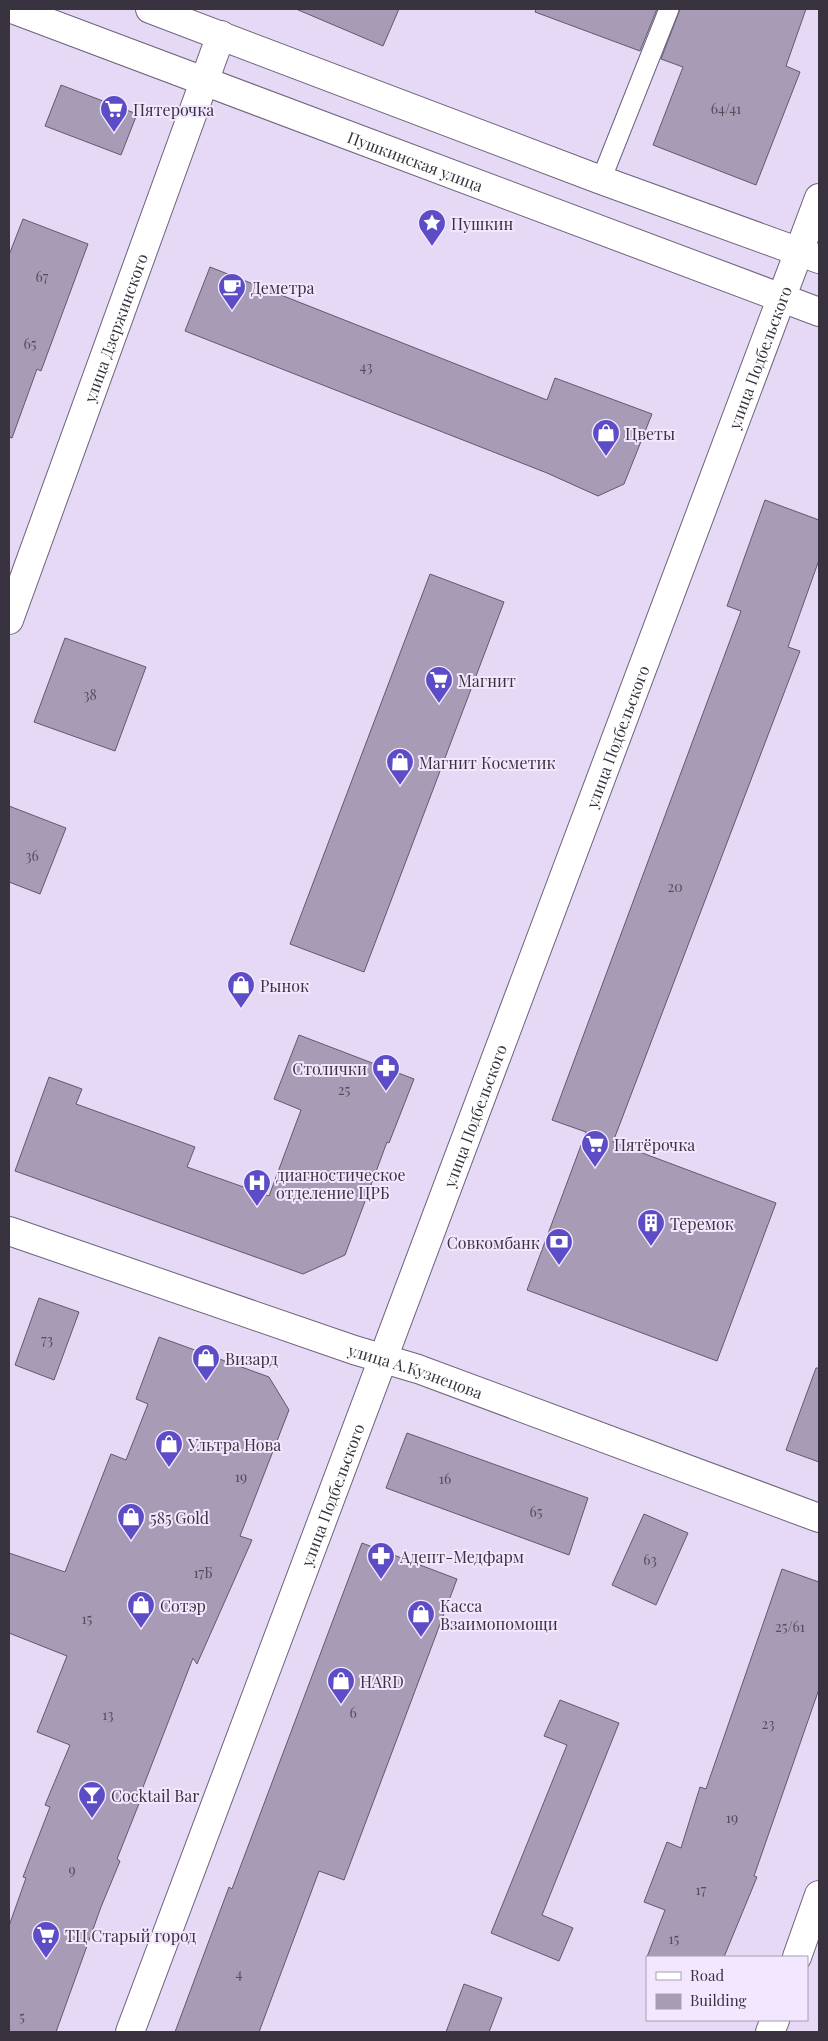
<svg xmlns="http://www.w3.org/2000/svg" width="828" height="2041" font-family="'Playfair Display',serif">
	<rect width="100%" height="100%" fill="#e6d9f5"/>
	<path fill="#a79bb5" stroke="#635870" d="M296,9H399L383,46Z
		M536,9H657L640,51L535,12Z
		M680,9H806L786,66L800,72L756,185L653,145L683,67L661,59Z
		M61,85L137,114L121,155L45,126Z
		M23,219L88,244L41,371L37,369L12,438L9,437V255Z
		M210,267L547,400L555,378L652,414L624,484L598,496L547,473L185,331Z
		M765,500L819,520V560L788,647L800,651L613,1142L776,1203L717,1361L527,1290L586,1132L552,1120L741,611L727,606Z
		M430,574L504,602L364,972L290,944Z
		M65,638L146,667L115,751L34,722Z
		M9,806L66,828L40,894L9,882Z
		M299,1035L414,1079L389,1143L387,1142L345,1255L303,1274L15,1171L49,1077L82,1089L76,1104L195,1147L187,1167L269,1196L301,1110L274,1099Z
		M39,1298L79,1312L54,1380L15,1365Z
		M159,1337L269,1377L289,1410L240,1536L252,1540L197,1664L193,1658L138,1800L140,1801L117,1859L120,1861L101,1907L56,2032H9V1926L26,1878L23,1877L50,1807L45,1805L70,1745L37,1732L67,1656L9,1633V1553L65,1572L111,1454L126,1460L148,1404L136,1399Z
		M816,1368H819V1462L786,1450Z
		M407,1433L588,1498L569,1555L386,1488Z
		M644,1514L688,1533L656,1605L612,1585Z
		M362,1543L457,1579L344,1880L319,1871L259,2032H175L229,1887L232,1889Z
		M782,1569L819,1582V1689L754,1876L757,1877L724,1957H647L665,1910L644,1902L667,1842L681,1848L700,1787L706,1789Z
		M560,1700L619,1723L542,1915L573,1928L559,1961L491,1933L567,1745L544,1736Z
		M464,1984L502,1998L489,2032H446Z"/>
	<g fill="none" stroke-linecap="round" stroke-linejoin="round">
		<defs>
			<path id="service" d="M601,180L669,9"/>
			<g id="minor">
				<path id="s1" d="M9,620L221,35"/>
				<path d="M797,1957L819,1895"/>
				<path d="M770,2032L775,2020"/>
			</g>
			<g id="secondary">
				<path id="s2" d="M12,9L819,312"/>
				<path d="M150,9L601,180L819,259"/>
				<path id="s3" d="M9,1231L354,1350L418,1369L819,1518"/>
				<path id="s4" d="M130,2032L819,198"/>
			</g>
		</defs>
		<use href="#service" stroke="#6e627b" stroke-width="21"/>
		<use href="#minor" stroke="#6e627b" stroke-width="30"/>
		<use href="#secondary" stroke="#6e627b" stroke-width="30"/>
		<use href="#service" stroke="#fff" stroke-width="19"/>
		<use href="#minor" stroke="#fff" stroke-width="28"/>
		<use href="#secondary" stroke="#fff" stroke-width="28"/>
	</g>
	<defs>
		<symbol id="supermarket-pin" viewBox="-11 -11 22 30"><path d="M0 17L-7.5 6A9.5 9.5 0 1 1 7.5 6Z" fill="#5c4cc5" stroke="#f2e7fe"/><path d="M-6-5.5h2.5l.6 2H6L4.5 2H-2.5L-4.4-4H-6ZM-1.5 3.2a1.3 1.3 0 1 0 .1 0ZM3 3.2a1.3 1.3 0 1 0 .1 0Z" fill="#fff"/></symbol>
		<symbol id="sight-pin" viewBox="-11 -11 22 30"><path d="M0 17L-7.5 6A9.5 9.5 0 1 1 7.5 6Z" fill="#5c4cc5" stroke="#f2e7fe"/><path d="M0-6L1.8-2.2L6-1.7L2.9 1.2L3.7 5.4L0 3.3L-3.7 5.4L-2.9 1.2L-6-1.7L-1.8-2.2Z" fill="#fff"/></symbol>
		<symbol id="cafe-pin" viewBox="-11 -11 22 30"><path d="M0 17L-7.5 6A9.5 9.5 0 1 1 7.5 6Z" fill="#5c4cc5" stroke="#f2e7fe"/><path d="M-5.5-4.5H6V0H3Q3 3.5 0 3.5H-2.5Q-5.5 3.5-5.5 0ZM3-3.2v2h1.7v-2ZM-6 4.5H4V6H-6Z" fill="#fff"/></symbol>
		<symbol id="shop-pin" viewBox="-11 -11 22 30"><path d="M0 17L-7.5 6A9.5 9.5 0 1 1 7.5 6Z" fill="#5c4cc5" stroke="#f2e7fe"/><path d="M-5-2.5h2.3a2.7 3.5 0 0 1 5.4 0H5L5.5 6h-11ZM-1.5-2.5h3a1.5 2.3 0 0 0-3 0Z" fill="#fff"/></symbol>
		<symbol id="pharmacy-pin" viewBox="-11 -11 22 30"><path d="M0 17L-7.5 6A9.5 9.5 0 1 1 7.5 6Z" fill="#5c4cc5" stroke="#f2e7fe"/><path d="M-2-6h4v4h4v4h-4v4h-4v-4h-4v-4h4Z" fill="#fff"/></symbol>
		<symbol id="hospital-pin" viewBox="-11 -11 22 30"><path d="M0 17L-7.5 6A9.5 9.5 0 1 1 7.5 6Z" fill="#5c4cc5" stroke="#f2e7fe"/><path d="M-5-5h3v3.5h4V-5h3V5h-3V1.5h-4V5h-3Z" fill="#fff"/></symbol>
		<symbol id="building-pin" viewBox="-11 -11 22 30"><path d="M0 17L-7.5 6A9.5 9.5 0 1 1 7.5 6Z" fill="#5c4cc5" stroke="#f2e7fe"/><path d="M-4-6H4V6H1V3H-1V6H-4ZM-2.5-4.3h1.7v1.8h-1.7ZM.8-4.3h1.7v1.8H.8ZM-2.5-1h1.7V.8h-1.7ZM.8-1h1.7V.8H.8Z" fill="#fff"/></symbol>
		<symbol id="bank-pin" viewBox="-11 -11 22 30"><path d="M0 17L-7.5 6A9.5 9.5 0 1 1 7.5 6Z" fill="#5c4cc5" stroke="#f2e7fe"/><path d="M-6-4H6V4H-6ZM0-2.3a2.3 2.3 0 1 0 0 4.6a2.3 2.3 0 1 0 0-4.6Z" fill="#fff"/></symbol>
		<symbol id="bar-pin" viewBox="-11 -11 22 30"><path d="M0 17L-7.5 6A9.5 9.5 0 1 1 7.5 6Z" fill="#5c4cc5" stroke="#f2e7fe"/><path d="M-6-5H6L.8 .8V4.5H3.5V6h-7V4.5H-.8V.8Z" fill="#fff"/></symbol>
	</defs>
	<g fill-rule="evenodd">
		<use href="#supermarket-pin" x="98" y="93" width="32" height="43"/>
		<use href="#sight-pin" x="416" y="207" width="32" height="43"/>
		<use href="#cafe-pin" x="216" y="271" width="32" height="43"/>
		<use href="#shop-pin" x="590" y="417" width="32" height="43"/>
		<use href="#supermarket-pin" x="423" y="664" width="32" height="43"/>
		<use href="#shop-pin" x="384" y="746" width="32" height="43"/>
		<use href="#shop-pin" x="225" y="969" width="32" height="43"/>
		<use href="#pharmacy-pin" x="370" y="1052" width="32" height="43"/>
		<use href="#supermarket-pin" x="579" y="1128" width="32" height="43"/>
		<use href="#hospital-pin" x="241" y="1167" width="32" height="43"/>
		<use href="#building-pin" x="635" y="1207" width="32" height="43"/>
		<use href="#bank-pin" x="543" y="1226" width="32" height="43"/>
		<use href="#shop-pin" x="190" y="1342" width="32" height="43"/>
		<use href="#shop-pin" x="153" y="1428" width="32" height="43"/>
		<use href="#shop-pin" x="115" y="1501" width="32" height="43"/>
		<use href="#pharmacy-pin" x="365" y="1540" width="32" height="43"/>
		<use href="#shop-pin" x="125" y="1589" width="32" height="43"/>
		<use href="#shop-pin" x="405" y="1598" width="32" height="43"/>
		<use href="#shop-pin" x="325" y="1665" width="32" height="43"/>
		<use href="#bar-pin" x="76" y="1779" width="32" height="43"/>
		<use href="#supermarket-pin" x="30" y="1919" width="32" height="43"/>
	</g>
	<g text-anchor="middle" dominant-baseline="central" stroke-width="4" stroke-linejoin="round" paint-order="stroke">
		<g font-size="14" fill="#544d5c">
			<text x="726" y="108">64/41</text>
			<text x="42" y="276">67</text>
			<text x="30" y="343">65</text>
			<text x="366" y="366">43</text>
			<text x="90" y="694">38</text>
			<text x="32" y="855">36</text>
			<text x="675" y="886">20</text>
			<text x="344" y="1089">25</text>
			<text x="47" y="1339">73</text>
			<text x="241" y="1476">19</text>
			<text x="445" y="1478">16</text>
			<text x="536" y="1511">65</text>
			<text x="650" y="1559">63</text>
			<text x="203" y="1572">17Б</text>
			<text x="87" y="1618">15</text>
			<text x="790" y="1626">25/61</text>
			<text x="353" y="1712">6</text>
			<text x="108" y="1714">13</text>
			<text x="768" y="1723">23</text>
			<text x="732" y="1817">19</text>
			<text x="72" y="1869">9</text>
			<text x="701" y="1889">17</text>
			<text x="674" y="1938">15</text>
			<text x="239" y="1973">4</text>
			<text x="22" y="2016">5</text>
		</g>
		<g font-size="16" fill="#38333e" stroke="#f2e7fe" text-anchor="start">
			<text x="133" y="109">Пятерочка</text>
			<text x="451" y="223">Пушкин</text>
			<text x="251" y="287">Деметра</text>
			<text x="625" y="433">Цветы</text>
			<text x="458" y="680">Магнит</text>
			<text x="419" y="762">Магнит Косметик</text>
			<text x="260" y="985">Рынок</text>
			<text x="367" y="1068" text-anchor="end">Столички</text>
			<text x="614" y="1144">Пятёрочка</text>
			<text x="276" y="1174">диагностическое<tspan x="276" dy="18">отделение ЦРБ</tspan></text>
			<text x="670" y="1223">Теремок</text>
			<text x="540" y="1242" text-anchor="end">Совкомбанк</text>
			<text x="225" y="1358">Визард</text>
			<text x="188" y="1444">Ультра Нова</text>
			<text x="150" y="1517">585 Gold</text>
			<text x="400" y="1556">Адепт-Медфарм</text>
			<text x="160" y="1605">Сотэр</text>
			<text x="440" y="1605">Касса<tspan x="440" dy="18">Взаимопомощи</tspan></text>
			<text x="360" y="1681">HARD</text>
			<text x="111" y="1795">Cocktail Bar</text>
			<text x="65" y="1935">ТЦ Старый город</text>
		</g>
		<g font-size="16" fill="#38333e" stroke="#f2e7fe">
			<text stroke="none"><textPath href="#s2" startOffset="431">Пушкинская улица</textPath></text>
			<text stroke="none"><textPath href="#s1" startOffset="311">улица Дзержинского</textPath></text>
			<text stroke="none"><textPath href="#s4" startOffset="1789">улица Подбельского</textPath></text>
			<text stroke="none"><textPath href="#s4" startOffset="1384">улица Подбельского</textPath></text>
			<text stroke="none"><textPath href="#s4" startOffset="979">улица Подбельского</textPath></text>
			<text stroke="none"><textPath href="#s3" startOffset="430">улица А.Кузнецова</textPath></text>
			<text stroke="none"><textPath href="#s4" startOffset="574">улица Подбельского</textPath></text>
		</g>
	</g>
	<rect width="828" height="2041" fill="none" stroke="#38333e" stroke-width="20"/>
	<rect x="646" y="1956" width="162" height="65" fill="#f2e7fe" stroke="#a89fb1"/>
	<rect x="656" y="1972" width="25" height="8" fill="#ffffff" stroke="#a89fb1"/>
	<text x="690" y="1981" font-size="15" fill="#38333e">Road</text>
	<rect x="656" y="1994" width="25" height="15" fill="#a79bb5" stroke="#a89fb1"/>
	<text x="690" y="2006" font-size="15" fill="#38333e">Building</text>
</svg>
